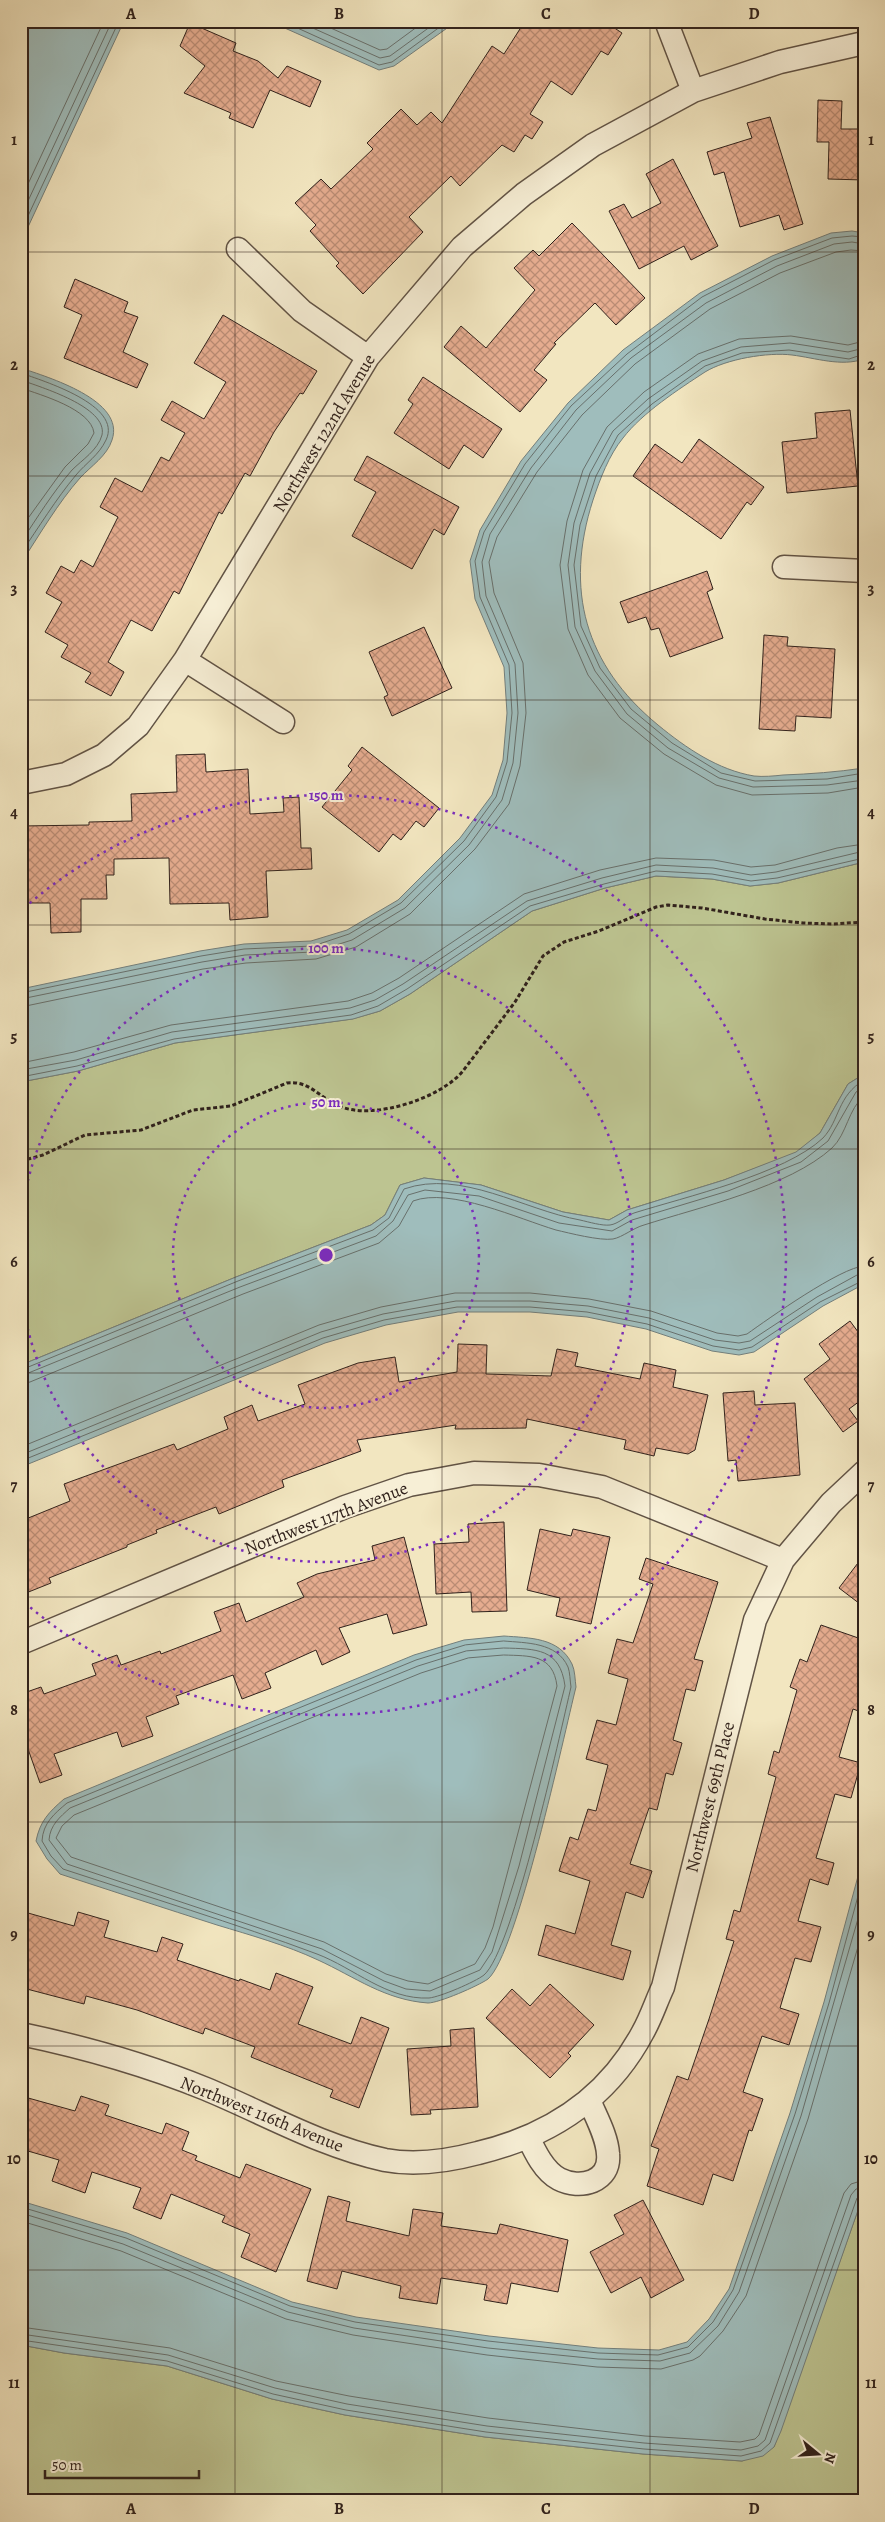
<svg xmlns="http://www.w3.org/2000/svg" width="885" height="2522" font-family="Alegreya,serif">
	<defs>
		<pattern id="building-cross-hatch" width="8" height="8" patternUnits="userSpaceOnUse" patternTransform="scale(1.25)"><rect width="8" height="8" fill="#e5ac8f"/><path d="M0 0l8 8M0 8l8-8" fill="none" stroke="#ba8c74"/></pattern>
	</defs>
	<rect width="100%" height="100%" fill="#f2e6c0"/>
	<filter id="stains"><feTurbulence type="fractalNoise" baseFrequency=".004" numOctaves="4"/><feColorMatrix values="0 0 0 0 .2 0 0 0 0 .09 0 0 0 0 .02 0 0 0 .5 -.17"/></filter>
	<radialGradient id="worn" r=".72"><stop offset=".6" stop-color="#630" stop-opacity="0"/><stop offset="1" stop-color="#630" stop-opacity=".3"/></radialGradient>
	<path fill="#bdc491" stroke="#777356" d="M864,862V1074L848,1084L820,1133L796,1153L724,1180L627,1210L609,1220L563,1212L481,1185L424,1178L400,1185L385,1215L371,1225L236,1277L21,1365V1082L78,1071L175,1043L352,1019L380,1011L410,994L532,911L605,888L656,876L712,879L750,886L778,883Z
		M864,2193V2501H21V2345L64,2353L167,2366L272,2399L345,2415L485,2437L643,2454L742,2461L774,2447Z"/>
	<path fill="#9fbdbc" stroke="#737f7c" d="M22,21H124L21,242V24Z
		M269,21H457L394,66L379,70Z
		M852,231L864,233V359C841,367 816,358 792,355C768,352 726,359 705,372C679,389 642,413 623,438C609,455 600,479 593,500C564,590 585,665 658,725C686,748 718,770 754,776C763,777 774,776 783,775C810,774 837,772 864,768V862L778,883L750,886L712,879L656,876L605,888L532,911L410,994L380,1011L353,1019L175,1043L78,1071L21,1082V989L200,951L244,944L311,941L347,930L398,900L460,838L492,795L503,760L507,713L504,667L475,599L470,561L480,530L521,461L568,403L623,350L700,293L772,256L831,233Z
		M21,368C47,377 126,400 112,440C107,456 91,466 80,478C58,503 40,534 21,563Z
		M864,1074V1284L823,1306L754,1352L739,1355L712,1351L646,1329L587,1317L530,1312H458L386,1325L325,1343L21,1467V1365L236,1277L371,1225L385,1215L400,1185L424,1178L481,1185L563,1212L609,1220L627,1210L724,1180L796,1152L820,1133L848,1084Z
		M504,1636C529,1638 559,1637 572,1664C575,1670 575,1680 576,1687C564,1735 517,1954 488,1979C478,1986 439,2003 428,2003C385,2000 355,1977 318,1960C286,1945 250,1935 217,1925C164,1908 112,1891 60,1874L47,1859L36,1841C40,1821 49,1812 64,1799L414,1655L464,1640Z
		M864,1854V2193L781,2431L774,2447L763,2456L742,2461L643,2454L485,2437L345,2415L272,2399L167,2366L64,2353L21,2345V2201L127,2233L292,2302L356,2317L489,2336L598,2348L659,2350L687,2342L709,2319L729,2289L790,2113L824,2002Z"/>
	<g fill="none" stroke-linecap="round" stroke-linejoin="round">
		<path stroke="#68706c" stroke-width="1" d="M282,21L379,65L392,62L448,21
			M297,21L380,58L390,56L438,21
			M315,21L380,50L387,49L425,21
			M21,199L104,21
			M21,216L112,21
			M21,231L119,21
			M864,341L848,345L791,336L739,339L698,354L644,392L607,427L583,470L567,521L560,565L568,629L588,675L620,718L664,754L716,785L752,795L828,793L864,787
			M864,348L848,352L790,343L741,347L702,361L648,399L613,431L590,473L574,523L568,565L575,627L595,671L627,714L668,748L719,778L753,787L827,785L864,780
			M864,354L849,359L789,350L742,353L705,366L652,404L618,435L596,476L580,525L574,565L581,626L600,668L631,709L672,743L721,773L755,781L827,779L864,773
			M21,373C43,381 123,405 106,440C99,455 86,463 76,475C56,499 39,527 21,553
			M21,380C40,387 108,407 102,435C98,450 82,460 72,470C53,492 37,518 21,542
			M21,388C41,395 91,409 94,433L88,444L65,467L21,528
			M21,993L201,956L244,949L313,946L349,934L401,903L464,841L496,797L507,762L512,713L509,665L480,597L475,561L484,532L525,464L571,406L627,354L702,297L774,260L832,238L852,236L864,237
			M21,999L202,962L245,955L314,952L352,940L405,908L469,845L502,800L513,763L518,713L515,664L486,596L482,562L490,534L531,468L576,410L631,358L706,303L777,266L834,244L852,242L864,244
			M21,1007L203,969L246,963L316,959L356,947L410,914L475,849L509,804L520,766L526,713L523,663L494,593L489,562L497,537L537,472L582,415L635,364L710,309L780,273L836,252L851,250L864,251
			M21,1063L74,1052L171,1025L348,1001L372,993L399,978L524,894L600,870L656,858L714,860L751,867L775,865L837,848L864,844
			M21,1070L76,1060L172,1032L350,1008L375,1000L403,984L527,901L602,878L656,865L713,868L751,875L776,872L864,851
			M21,1077L77,1066L174,1039L351,1015L378,1006L407,989L530,906L604,884L656,871L712,874L751,881L777,878L864,858
			M21,1370L238,1281L373,1230L389,1218L404,1189C461,1169 524,1210 580,1220C589,1222 602,1226 610,1225C618,1224 626,1216 634,1213C685,1197 785,1174 823,1138C840,1120 837,1096 864,1080
			M21,1376L240,1287L376,1236L393,1221L408,1195L425,1190L479,1196L559,1223L612,1231L632,1220L728,1191L801,1162L828,1141L856,1092L864,1087
			M21,1384L30,1382L243,1294L379,1243L399,1226L413,1201C450,1187 519,1219 556,1230C569,1233 600,1241 613,1239C623,1237 633,1228 644,1225C700,1207 789,1187 832,1148C847,1134 848,1109 864,1096
			M21,1447L319,1325L381,1307L455,1293H530L589,1299L651,1311L717,1333L738,1336L747,1334C768,1319 841,1267 864,1266
			M21,1455L321,1332L383,1314L456,1301H530L588,1306L649,1318L715,1340L739,1343L750,1341L817,1297L857,1275L864,1274
			M21,1461L323,1338L384,1320L457,1307H530L587,1312L647,1324L713,1346L739,1350L752,1347L820,1302L864,1280
			M504,1641C526,1643 557,1642 568,1667C570,1672 570,1681 571,1687C560,1734 513,1950 484,1975C475,1982 440,1997 429,1998C387,2000 354,1968 317,1954C234,1923 148,1897 63,1869L51,1856L42,1841C43,1823 54,1814 67,1803L416,1660L465,1645Z
			M504,1648C536,1649 560,1648 565,1686L519,1866L492,1952L480,1970L430,1991L406,1989L384,1981L322,1949L67,1864L49,1840C50,1825 60,1817 70,1808L418,1666L466,1651Z
			M504,1655C530,1656 553,1654 557,1686L493,1927L485,1948L475,1964L428,1984L408,1981L386,1974L324,1942L71,1857L56,1838L62,1826L74,1815L421,1673L468,1658Z
			M21,2207L126,2238L290,2306L355,2322L488,2341L598,2353L658,2355L688,2347L713,2322L733,2290L795,2114L829,2003L864,1874
			M21,2213L123,2244L288,2312L354,2328L488,2348L598,2359L660,2361L690,2353L718,2326L739,2292L801,2116L864,1898
			M21,2221L121,2251L286,2319L353,2335L487,2355L597,2367L661,2369L693,2360L700,2356L723,2331L746,2296L808,2119L864,1926
			M21,2327L170,2348L276,2381L349,2396L488,2418L645,2436L740,2442L755,2439L759,2435L844,2193L851,2184L864,2180
			M21,2334L168,2355L275,2388L347,2404L487,2426L644,2443L741,2450L758,2446L765,2440L851,2195L856,2189L864,2188
			M21,2340L167,2361L273,2394L346,2410L486,2432L644,2449L741,2456L761,2451L770,2443L857,2198L864,2194"/>
	</g>
	<path fill="url(#building-cross-hatch)" stroke="#31221c" d="M525,21H604L622,33L608,55L601,51L572,95L551,81L530,114L543,122L532,139L525,135L514,152L502,145L460,186L451,176L409,217L423,232L363,294L336,266L339,263L310,231L316,225L295,203L321,179L331,189L373,149L367,143L401,109L417,125L431,112L442,123L492,46L504,54Z
		M190,23L236,43L233,51L258,61L278,78L287,66L321,81L310,107L270,90L253,128L229,118L231,113L184,93L205,66L180,46Z
		M818,100L842,101L841,129H864V180L828,179L829,142H817Z
		M770,117L803,224L784,230L779,215L740,227L724,172L714,175L707,152L752,138L747,123Z
		M673,159L718,246L691,260L684,246L639,269L609,211L624,204L632,218L661,203L646,174Z
		M572,223L645,298L616,325L595,303L554,343L556,344L534,370L547,380L520,412L444,347L461,326L486,348L535,290L514,268L533,250L539,256Z
		M75,279L128,302L124,312L138,317L123,352L148,364L137,388L64,358L82,315L64,307Z
		M223,315L317,371L303,394L300,393L274,432L250,476L245,473L222,514L219,512L179,594L174,591L152,631L131,620L108,662L124,672L111,696L85,682L91,673L61,657L68,645L45,632L62,602L46,593L61,566L74,573L81,560L93,567L118,517L100,507L115,478L142,492L161,457L169,461L185,433L161,420L172,401L204,419L226,382L194,363Z
		M423,377L502,429L483,458L464,445L449,469L394,433L413,404L408,400Z
		M850,410L858,486L787,493L782,442L817,438L815,413Z
		M699,439L764,487L751,505L747,502L721,539L633,476L655,444L682,463Z
		M367,456L459,507L444,535L434,529L412,569L352,536L376,492L354,480Z
		M707,571L713,589L707,592L723,638L670,657L659,628L651,630L646,617L628,623L620,602Z
		M424,627L452,688L392,716L384,697L388,695L369,652Z
		M764,635L788,637L787,646L835,649L831,718L796,716L795,731L759,729Z
		M362,747L439,808L424,827L416,821L401,840L393,834L379,852L322,807L352,770L348,766Z
		M205,754L206,772L248,769L250,814L284,812L283,798L299,797L301,848H311L312,869L266,871L268,917L230,920L229,903L170,904L169,858L114,859V875H106L107,899H81V932L51,933L50,903H21V826L89,825V822L132,821L131,794L177,792L176,755Z
		M850,1321L864,1340V1398L849,1409L858,1421L843,1432L804,1379L830,1359L819,1344Z
		M458,1344L487,1345L486,1374L551,1376L557,1349L578,1353L575,1366L640,1379L644,1363L676,1370L673,1387L708,1395L695,1450L688,1454L656,1448L654,1456L624,1449L626,1440L527,1419L526,1428L455,1429L456,1425L357,1440L361,1451L282,1480L284,1487L219,1514L216,1507L156,1530L157,1533L127,1545V1547L49,1578L51,1583L21,1595V1521L70,1501L64,1484L174,1444L177,1450L228,1429L224,1417L252,1405L258,1421L305,1404L298,1385L358,1363L395,1357L399,1382L457,1372Z
		M754,1391L755,1405L795,1403L800,1475L738,1481L736,1460L728,1461L723,1393Z
		M504,1522L507,1611L472,1612L471,1592L436,1594L434,1544L469,1542L468,1524Z
		M540,1529L571,1536L573,1529L610,1537L591,1624L556,1616L560,1598L527,1590Z
		M404,1537L427,1625L393,1634L387,1614L339,1628L350,1652L322,1665L316,1650L265,1673L271,1688L242,1699L233,1675L176,1696L179,1704L146,1717L153,1736L122,1747L117,1732L54,1754L62,1775L40,1783L21,1729V1694L41,1687L44,1694L96,1675L92,1664L117,1655L121,1665L160,1651L161,1654L221,1631L214,1612L239,1603L246,1622L304,1597L297,1583L317,1574L375,1560L372,1546Z
		M864,1555V1607L839,1588Z
		M646,1558L718,1582L694,1659L703,1661L695,1691L686,1689L673,1740L682,1743L673,1775L666,1773L657,1810L649,1808L630,1864L652,1871L643,1898L626,1892L611,1945L631,1951L623,1980L538,1955L546,1925L575,1934L590,1881L559,1871L570,1837L578,1840L588,1809L596,1811L608,1765L586,1759L597,1720L616,1725L628,1679L608,1673L617,1639L633,1643L653,1584L639,1579Z
		M821,1625L864,1640V1713L853,1709L839,1757L861,1763L851,1798L835,1794L816,1858L834,1863L828,1885L810,1879L798,1921L821,1927L811,1962L795,1958L780,2008L799,2014L789,2045L762,2036L743,2092L763,2099L752,2131L749,2130L733,2181L713,2174L703,2205L647,2186L659,2149L651,2146L677,2076L688,2080L709,2019L734,1941L726,1939L734,1910L740,1912L776,1777L768,1774L774,1751L779,1753L797,1690L790,1687L800,1659L807,1662Z
		M21,1911L74,1926L78,1912L109,1921L104,1937L157,1952L162,1937L183,1944L177,1960L239,1981L240,1979L270,1990L276,1973L313,1987L298,2024L351,2044L361,2017L389,2028L359,2108L330,2097L333,2090L251,2057L255,2047L205,2028L203,2034L137,2010L86,1996L84,2004L23,1988L26,1975L21,1973Z
		M550,1984L594,2025L568,2053L571,2056L550,2078L486,2018L512,1989L530,2006Z
		M474,2028L478,2107L430,2110L431,2114L411,2115L407,2049L451,2046L450,2030Z
		M21,2096L75,2111L81,2096L109,2105L105,2115L162,2134L166,2123L189,2132L182,2150L197,2156L195,2160L240,2178L246,2164L311,2189L276,2272L241,2257L250,2234L222,2222L225,2216L171,2194L161,2219L133,2208L141,2188L92,2172L85,2193L52,2181L59,2160L21,2149Z
		M328,2196L350,2202L346,2221L409,2236L413,2209L443,2213L441,2226L497,2234L500,2224L568,2240L558,2292L511,2283L507,2304L484,2300L487,2285L441,2278L437,2304L399,2298L401,2286L342,2271L337,2289L307,2281Z
		M643,2200L684,2280L651,2298L641,2277L611,2293L590,2252L624,2234L614,2215Z"/>
	<g fill="none" stroke-linecap="round" stroke-linejoin="round">
		<defs>
			<path id="street" d="M666,21L693,91
				M238,249L302,311L368,357
				M784,567L864,571
				M185,660L283,722
				M21,783L66,774L104,755L138,726L185,660L368,357L462,247L524,194L593,145L693,91L780,62L864,43
				M21,1643L345,1507L409,1485L474,1473L539,1475L602,1487L783,1560
				M21,2034C83,2047 147,2065 206,2089C266,2114 321,2146 385,2160C416,2166 448,2161 478,2153C549,2136 608,2098 643,2032C651,2018 656,2002 663,1987L755,1620L783,1560L831,1503L864,1472
				M528,2137C535,2152 544,2171 559,2179C580,2190 611,2182 608,2154C607,2136 596,2117 589,2100"/>
		</defs>
		<use href="#street" stroke="#615345" stroke-width="25"/>
		<path stroke="#31221c" stroke-width="3" stroke-dasharray="4 2.5" stroke-linecap="butt" d="M21,1161L43,1155L85,1135L141,1130L193,1110L231,1106L287,1083C309,1080 320,1098 339,1106C373,1121 441,1098 463,1071L515,1002L543,956L564,942L599,931L656,907L668,905L702,908L765,919L803,923L833,924L864,922"/>
		<use href="#street" stroke="#f7efd6" stroke-width="22"/>
	</g>
	<path fill="none" stroke="#31221c" stroke-width="1" stroke-opacity="0.55" d="M235,21V2501M442,21V2501M650,21V2501M21,252H864M21,476H864M21,700H864M21,925H864M21,1149H864M21,1373H864M21,1597H864M21,1822H864M21,2046H864M21,2270H864"/>
	<g fill="none" stroke="#7b2cbf" stroke-width="2.5" stroke-dasharray="2.5 5">
		<circle cx="326" cy="1255" r="153"/>
		<path d="M21 1218A307 307 0 1 1 21 1292"/>
		<path d="M24 908A460 460 0 1 1 24 1602"/>
	</g>
	<g text-anchor="middle" dominant-baseline="central" stroke-width="4" stroke-linejoin="round" paint-order="stroke">
		<g font-size="18" fill="#31221c" stroke="#f7efd6">
			<text transform="translate(324 433) rotate(-59)">Northwest 122nd Avenue</text>
			<text transform="translate(326 1518) rotate(-21)">Northwest 117th Avenue</text>
			<text transform="translate(710 1797) rotate(-76)">Northwest 69th Place</text>
			<text transform="translate(262 2114) rotate(22)">Northwest 116th Avenue</text>
		</g>
	</g>
	<circle cx="326" cy="1255" r="8" fill="#7b2cbf" stroke="#f7efd6" stroke-width="2.5"/>
	<g font-size="15" text-anchor="middle" font-weight="bold" fill="#7b2cbf" stroke="#f7efd6" stroke-width="4" stroke-linejoin="round" paint-order="stroke">
		<text x="326" y="800">150 m</text>
		<text x="326" y="953">100 m</text>
		<text x="326" y="1107">50 m</text>
	</g>
	<rect width="885" height="2522" fill="none" stroke="#f2e6c0" stroke-width="55"/>
	<g transform="translate(818 2454) rotate(108)" stroke="#f7efd6" stroke-width="4" paint-order="stroke">
	<path d="M0-4L9 19L0 12L-9 19Z" fill="#31221c"/>
	<text y="-8" font-size="14" font-weight="bold" text-anchor="middle" fill="#31221c">N</text>
	</g>
	<path d="M45 2470v8h154v-8" fill="none" stroke="#31221c" stroke-width="2.5"/>
	<text x="52" y="2470" font-size="15" fill="#31221c" stroke="#f7efd6" stroke-width="4" paint-order="stroke">50 m</text>
	<rect x="28" y="28" width="830" height="2466" fill="none" stroke="#31221c" stroke-width="2"/>
	<g font-size="16" text-anchor="middle" font-weight="bold" fill="#31221c">
		<text x="131" y="19">A</text>
		<text x="339" y="19">B</text>
		<text x="546" y="19">C</text>
		<text x="754" y="19">D</text>
		<text x="14" y="145">1</text>
		<text x="871" y="145">1</text>
		<text x="14" y="370">2</text>
		<text x="871" y="370">2</text>
		<text x="14" y="594">3</text>
		<text x="871" y="594">3</text>
		<text x="14" y="818">4</text>
		<text x="871" y="818">4</text>
		<text x="14" y="1042">5</text>
		<text x="871" y="1042">5</text>
		<text x="14" y="1267">6</text>
		<text x="871" y="1267">6</text>
		<text x="14" y="1491">7</text>
		<text x="871" y="1491">7</text>
		<text x="14" y="1715">8</text>
		<text x="871" y="1715">8</text>
		<text x="14" y="1940">9</text>
		<text x="871" y="1940">9</text>
		<text x="14" y="2164">10</text>
		<text x="871" y="2164">10</text>
		<text x="14" y="2388">11</text>
		<text x="871" y="2388">11</text>
		<text x="131" y="2514">A</text>
		<text x="339" y="2514">B</text>
		<text x="546" y="2514">C</text>
		<text x="754" y="2514">D</text>
	</g>
	<rect width="100%" height="100%" filter="url(#stains)"/>
	<rect width="100%" height="100%" fill="url(#worn)"/>
</svg>
